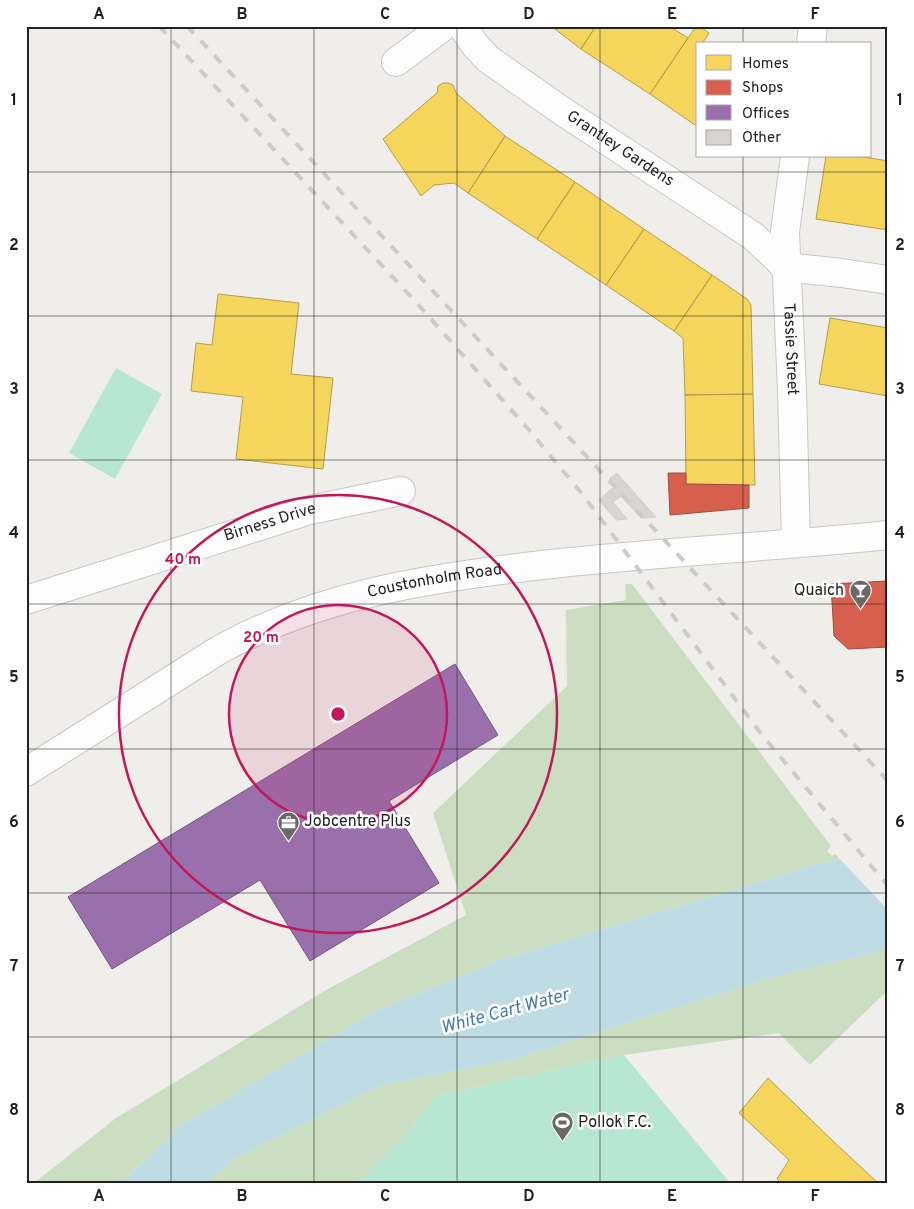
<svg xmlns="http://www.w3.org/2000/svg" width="914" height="1209" font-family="Overpass,sans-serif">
	<rect width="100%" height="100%" fill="#f0eeeb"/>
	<path fill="#cbdec1" d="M625,584H632L831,846L827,851L832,856L836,854L839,859L819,864L500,960L378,1010L183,1124L120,1183H34L116,1118L326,990L466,915L433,813L567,686L566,610L626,600Z
		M888,949V995L885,993L810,1065L779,1033L624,1055L436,1096L402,1139L357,1183H207L236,1158L382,1085L511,1060L766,979Z"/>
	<path fill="#b7e6d2" d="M116,368L162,394L115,479L69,453Z
		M624,1055L730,1183H357L402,1139L436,1096Z"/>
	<path fill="#bfdbe3" d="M888,848V949L766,979L511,1060L382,1085L236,1158L207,1183H120L183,1124L378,1010L500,960L819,864Z"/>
	<path fill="#f0eeeb" d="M888,846V910L838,857Z"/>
	<path fill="#f6d55c" stroke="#b69f4b" d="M551,26H596L581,49Z
		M596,26H669L688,38L650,94L581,49Z
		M696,26H699L709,33L702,44H698V127L650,94Z
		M443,83H448L453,85L456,93L505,136L468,193L454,183L434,185L421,196L383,139L437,93L438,86Z
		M505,136L575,182L537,239L468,193Z
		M826,156H858L888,161V230L816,219Z
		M575,182L644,229L606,285L537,239Z
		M644,229L712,275L674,331L606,285Z
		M712,275L747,299L751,305L753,394L685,395L683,338L674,331Z
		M218,294L299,303L291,374L333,378L323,469L236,459L243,397L191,391L196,343L212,345Z
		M830,318L888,328V396L819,384Z
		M753,394L755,485L686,484L685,395Z
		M768,1078L834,1142L878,1183H781L777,1179L789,1160L739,1113Z"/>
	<path fill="#d6604d" stroke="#a04d40" d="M668,473H686V484L749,485V508L670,515Z
		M888,581V647L848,649L834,636L831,584Z"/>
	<path fill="#9970ab" stroke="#755982" d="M455,664L498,735L389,801L439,883L310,961L260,880L112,969L68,897Z"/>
	<path fill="#d7d4d2" stroke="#d3d0cc" d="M617,473L622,479L620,481L623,480L656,517L641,518L621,496L613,502L627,519L616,520L599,500L616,485H614L609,479Z"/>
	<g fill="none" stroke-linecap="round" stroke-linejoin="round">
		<defs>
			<g id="minor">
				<path id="s1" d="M462,26L475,45L488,59L565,113L753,236L786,267L842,273L888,280"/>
				<path d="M811,44L813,26"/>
				<path d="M396,62L444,26"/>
				<path id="s2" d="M795,156L785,232L792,390L796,543"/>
				<path id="s3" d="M26,600L310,510L401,491"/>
			</g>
			<g id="tertiary">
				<path id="s4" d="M26,772L219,650C320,594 430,578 542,565C657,552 773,547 888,535"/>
			</g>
		</defs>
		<use href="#minor" stroke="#c9c8c7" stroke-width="30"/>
		<use href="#tertiary" stroke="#c9c8c7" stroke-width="30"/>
		<use href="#minor" stroke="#fdfcfc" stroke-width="28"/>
		<use href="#tertiary" stroke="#fdfcfc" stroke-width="28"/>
		<path stroke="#ccc" stroke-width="4" stroke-dasharray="10 10" stroke-linecap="butt" d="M159,26L415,301L529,430L583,495L762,735L888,886
			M187,26L888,781"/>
	</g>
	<path fill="none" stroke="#222" stroke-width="1" stroke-opacity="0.55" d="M171,26V1183M314,26V1183M457,26V1183M600,26V1183M743,26V44M743,156V1183M26,172H888M26,316H888M26,460H888M26,604H888M26,749H888M26,893H888M26,1037H888"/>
	<circle cx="338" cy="714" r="109" fill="#c2185b" fill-opacity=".12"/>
	<g fill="none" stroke="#c2185b" stroke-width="2.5">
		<circle cx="338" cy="714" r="109"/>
		<circle cx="338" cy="714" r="219"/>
	</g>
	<defs>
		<symbol id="bar-pin" viewBox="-11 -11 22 30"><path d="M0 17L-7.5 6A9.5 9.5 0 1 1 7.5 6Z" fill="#6a6968" stroke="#fff"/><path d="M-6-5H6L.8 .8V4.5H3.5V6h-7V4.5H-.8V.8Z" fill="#fff"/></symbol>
		<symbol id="office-pin" viewBox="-11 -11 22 30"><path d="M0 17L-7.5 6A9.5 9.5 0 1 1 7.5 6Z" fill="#6a6968" stroke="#fff"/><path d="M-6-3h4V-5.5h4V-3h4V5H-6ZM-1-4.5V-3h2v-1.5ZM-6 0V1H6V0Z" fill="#fff"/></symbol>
		<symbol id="stadium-pin" viewBox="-11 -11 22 30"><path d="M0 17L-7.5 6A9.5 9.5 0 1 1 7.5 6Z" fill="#6a6968" stroke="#fff"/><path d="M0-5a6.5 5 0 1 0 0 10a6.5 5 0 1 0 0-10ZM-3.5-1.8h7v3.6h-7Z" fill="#fff"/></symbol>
	</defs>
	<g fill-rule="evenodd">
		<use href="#bar-pin" x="848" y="578" width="25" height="34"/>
		<use href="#office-pin" x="276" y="810" width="25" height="34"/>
		<use href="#stadium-pin" x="550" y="1110" width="25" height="34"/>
	</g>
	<g text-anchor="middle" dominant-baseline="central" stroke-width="5" stroke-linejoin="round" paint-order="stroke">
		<g font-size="16" fill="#222" stroke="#fff">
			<text stroke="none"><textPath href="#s1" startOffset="202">Grantley Gardens</textPath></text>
			<text stroke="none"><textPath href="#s2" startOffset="194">Tassie Street</textPath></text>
			<text stroke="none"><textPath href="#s3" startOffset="256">Birness Drive</textPath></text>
			<text stroke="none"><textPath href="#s4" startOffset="456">Coustonholm Road</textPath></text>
		</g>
		<g font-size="16" fill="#222" stroke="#fff" text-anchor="start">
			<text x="844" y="591" text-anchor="end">Quaich</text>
			<text x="304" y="822">Jobcentre Plus</text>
			<text x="578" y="1123">Pollok F.C.</text>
		</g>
		<g font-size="18" font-style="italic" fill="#4a7aab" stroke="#fff">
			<text transform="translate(505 1012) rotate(-15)">White Cart Water</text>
		</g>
	</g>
	<circle cx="338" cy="714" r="8" fill="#c2185b" stroke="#fff" stroke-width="2.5"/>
	<g font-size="15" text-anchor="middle" font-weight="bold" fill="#c2185b" stroke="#fff" stroke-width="5" stroke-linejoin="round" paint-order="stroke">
		<text x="183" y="564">40 m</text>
		<text x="261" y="642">20 m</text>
	</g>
	<rect width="914" height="1209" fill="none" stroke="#ffffff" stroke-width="55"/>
	<rect x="696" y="42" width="175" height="115" fill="#ffffff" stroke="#a7a7a7"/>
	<rect x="706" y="55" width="25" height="15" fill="#f6d55c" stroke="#a7a7a7"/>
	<text x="742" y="68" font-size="15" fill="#222222">Homes</text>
	<rect x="706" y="80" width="25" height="15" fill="#d6604d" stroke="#a7a7a7"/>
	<text x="742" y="92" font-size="15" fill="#222222">Shops</text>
	<rect x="706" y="105" width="25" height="15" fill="#9970ab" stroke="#a7a7a7"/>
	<text x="742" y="118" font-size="15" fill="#222222">Offices</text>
	<rect x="706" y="130" width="25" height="15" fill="#d7d4d2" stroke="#a7a7a7"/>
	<text x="742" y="142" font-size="15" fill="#222222">Other</text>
	<rect x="28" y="28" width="858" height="1154" fill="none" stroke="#222" stroke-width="2"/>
	<g font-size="16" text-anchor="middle" font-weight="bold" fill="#222">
		<text x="99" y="19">A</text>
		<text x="242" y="19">B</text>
		<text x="385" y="19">C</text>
		<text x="529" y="19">D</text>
		<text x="672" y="19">E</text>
		<text x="815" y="19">F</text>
		<text x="14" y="105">1</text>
		<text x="900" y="105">1</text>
		<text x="14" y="250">2</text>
		<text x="900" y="250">2</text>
		<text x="14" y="394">3</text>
		<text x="900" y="394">3</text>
		<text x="14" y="538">4</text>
		<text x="900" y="538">4</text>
		<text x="14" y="682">5</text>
		<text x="900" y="682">5</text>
		<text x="14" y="827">6</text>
		<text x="900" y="827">6</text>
		<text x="14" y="971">7</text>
		<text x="900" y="971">7</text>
		<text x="14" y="1115">8</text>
		<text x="900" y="1115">8</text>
		<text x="99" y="1201">A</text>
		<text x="242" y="1201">B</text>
		<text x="385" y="1201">C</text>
		<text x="529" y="1201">D</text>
		<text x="672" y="1201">E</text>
		<text x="815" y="1201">F</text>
	</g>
</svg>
